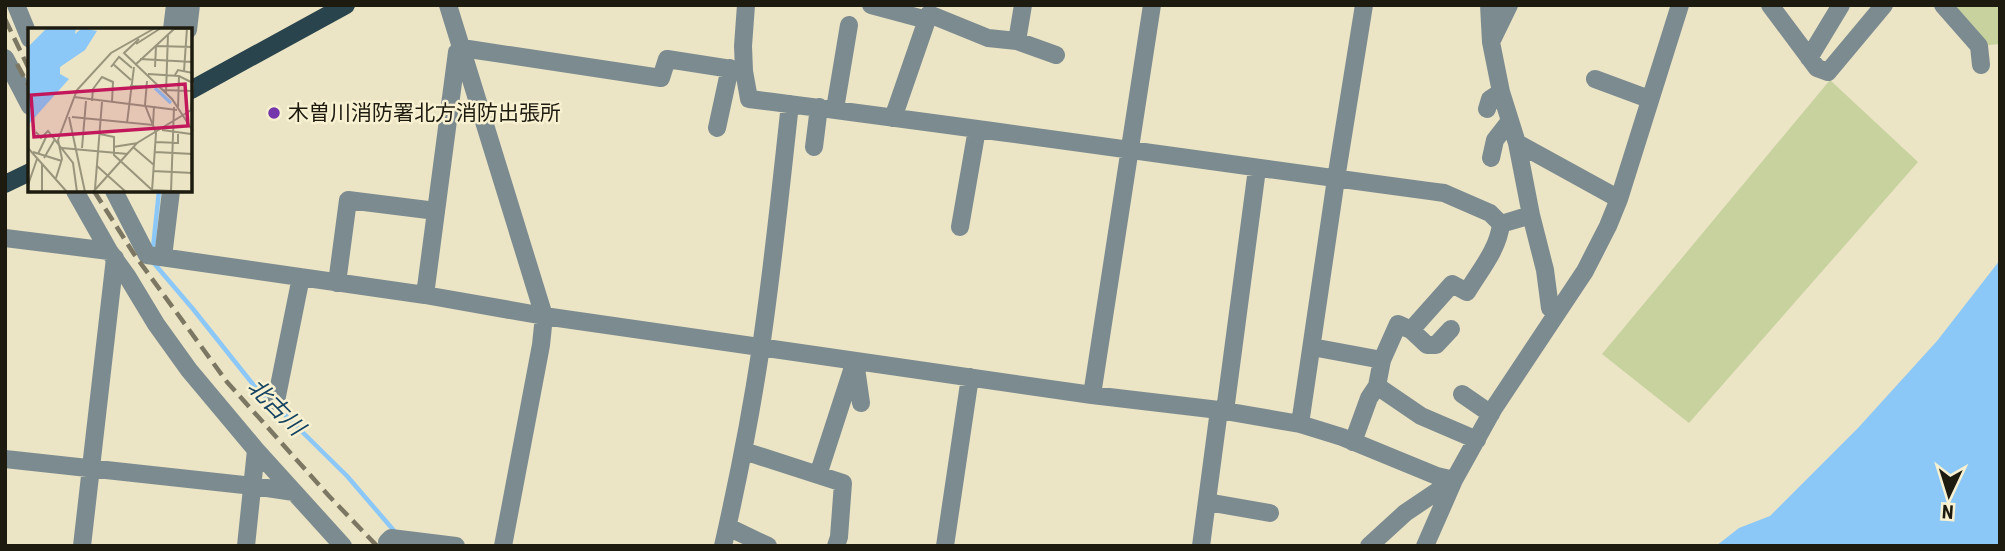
<svg xmlns="http://www.w3.org/2000/svg" width="2005" height="551" font-family="'Roboto Condensed','Noto Sans JP',sans-serif">
	<rect width="100%" height="100%" fill="#ebe4c5"/>
	<path fill="#c7d29f" d="M1945,5H2000V44L1979,46Z
		M1830,80L1918,162L1689,423L1602,354Z"/>
	<path fill="#8bc8f7" d="M2000,260V546H1716L1739,528L1770,516L1858,428L1937,341Z"/>
	<g fill="none" stroke-linecap="round" stroke-linejoin="round">
		<path stroke="#8bc8f7" stroke-width="4.5" d="M153,248L159,191
			M152,261L193,309L256,388L270,401
			M277,407L347,476L396,533"/>
		<path stroke="#7c8b90" stroke-width="18" d="M16,5L30,39
			M448,5L544,316L541,345L503,546
			M871,5L927,20
			M1489,5L1491,42L1501,92L1517,143L1531,215L1545,270L1550,308L1557,313
			M1770,5L1817,68L1828,72L1884,5
			M1943,5L1979,46L1981,65
			M172,29L175,5
			M188,30L191,5
			M1492,40L1509,5
			M1017,41L1023,5
			M5,58L30,106
			M1809,58L1841,5
			M744,71L743,46L746,5
			M1595,79L1649,99
			M835,109L849,25
			M1487,109L1490,99L1501,92
			M893,118L929,14L988,38L1017,41L1056,55
			M717,128L730,68
			M1517,143L1619,199
			M814,147L819,107
			M1491,158L1495,140L1509,122
			M75,191L109,251L127,276L156,324L189,370L256,450L343,546
			M114,191L147,255L425,295L544,316L1092,395L1219,410L1300,424L1342,437L1437,476L1454,480
			M960,227L977,129
			M5,238L109,251
			M163,257L171,191
			M337,283L348,200L436,211
			M425,295L457,52L462,48L661,78L667,59L744,71L749,99C981,128 1212,162 1444,193L1490,213L1501,224
			M1411,330L1452,284L1467,292C1480,270 1498,250 1501,224L1531,215
			M1312,347L1382,360
			M1377,386L1421,416L1477,440
			M1462,394L1491,414
			M1092,395L1152,5
			M276,401L301,277
			M1225,411L1257,169
			M1300,424L1336,179L1364,5
			M1353,442L1369,398L1377,386L1382,360L1398,324L1411,330L1427,345H1436L1451,329
			M744,451L843,483L839,537L836,546
			M5,459L253,486L294,492
			M818,475L855,361L861,403
			M1207,502L1270,513
			M728,527L768,546
			M387,542L391,538L456,546
			M82,546L115,258
			M246,546L256,450
			M723,546C738,480 751,414 761,347C773,266 781,185 790,104
			M945,546L970,377
			M1201,546L1219,410
			M1369,546L1405,513L1454,480
			M1425,546L1454,480L1494,408L1585,271L1608,226L1619,199L1680,5"/>
		<path stroke="#29444c" stroke-width="18" d="M191,90L346,5
			M5,184L30,172"/>
		<path stroke="#7c7762" stroke-width="4.5" stroke-dasharray="14 7" stroke-linecap="butt" d="M5,19L30,71
			M17,64L30,88
			M94,191L134,254L227,382L329,496L377,546"/>
	</g>
	<circle fill="#7536ab" stroke="#f8f1d1" stroke-width="2.5" cx="274" cy="113" r="7"/>
	<g text-anchor="middle" dominant-baseline="central" stroke-width="5" stroke-linejoin="round" paint-order="stroke">
		<g font-size="21" fill="#1d1b0f" stroke="#f8f1d1" text-anchor="start">
			<text x="288" y="113">木曽川消防署北方消防出張所</text>
		</g>
		<g font-size="23" font-style="italic" fill="#154362" stroke="#f8f1d1">
			<text transform="translate(276 407) rotate(45)">北古川</text>
		</g>
	</g>
	<g transform="translate(28 28)">
		<rect width="164" height="164" fill="#ebe4c5"/>
		<path d="M19,0H48L47,6L54,0L69,3L57,22L32,39V46L41,51L0,97V19Z" fill="#8bc8f7"/>
		<path fill="none" stroke="#8bc8f7" stroke-width="3.5" d="M127,60L143,75"/>
		<path fill="none" stroke="#99947c" stroke-width="2" d="M111,11L96,25L144,71L165,103M108,16L133,0M112,31L165,34M85,36L103,52M107,37L146,1H165M83,39L91,29L104,40M127,39L128,18L165,19M156,43L159,0M120,46L151,48L165,55M147,47L150,42L165,45M119,53L117,77L128,105L124,163M102,58L128,59M135,62L165,63M138,65L140,6M46,69L149,82M64,73L65,61L74,49L85,54L84,74M150,79L151,48M163,82L165,55M41,89L57,164M44,89L125,97L126,78M99,95L106,39M134,102L163,106M8,104L13,110L20,103L45,135L49,164M72,106L86,109V127L124,162L165,164M128,114L150,115V106M85,119L110,115M105,119L126,137M0,120L39,164M34,120L100,126M54,120L58,73M5,124L34,133M127,124L165,126M10,126L19,107M16,130L27,111M69,138L98,164M125,143L165,145M28,150L34,131L30,112L49,62L83,25L127,0M0,157L9,131M67,161L74,74M14,164V136M65,164L109,115L165,81M143,164L146,79"/>
		<path fill="#c2185b" fill-opacity="0.15" stroke="#c2185b" stroke-width="3.5" d="M157,56L160,98L6,109L3,67Z"/>
		<rect width="164" height="164" fill="none" stroke="#1d1b0f" stroke-width="3.5"/>
	</g>
	<rect width="2005" height="551" fill="none" stroke="#1d1b0f" stroke-width="14"/>
	<g transform="translate(1949 495) rotate(184)" stroke="#f8f1d1" stroke-width="5" paint-order="stroke">
	<path d="M0-5L12 26L0 18L-12 26Z" fill="#1d1b0f"/>
	<text y="-10" font-size="19" font-weight="bold" text-anchor="middle" fill="#1d1b0f">N</text>
	</g>
</svg>
